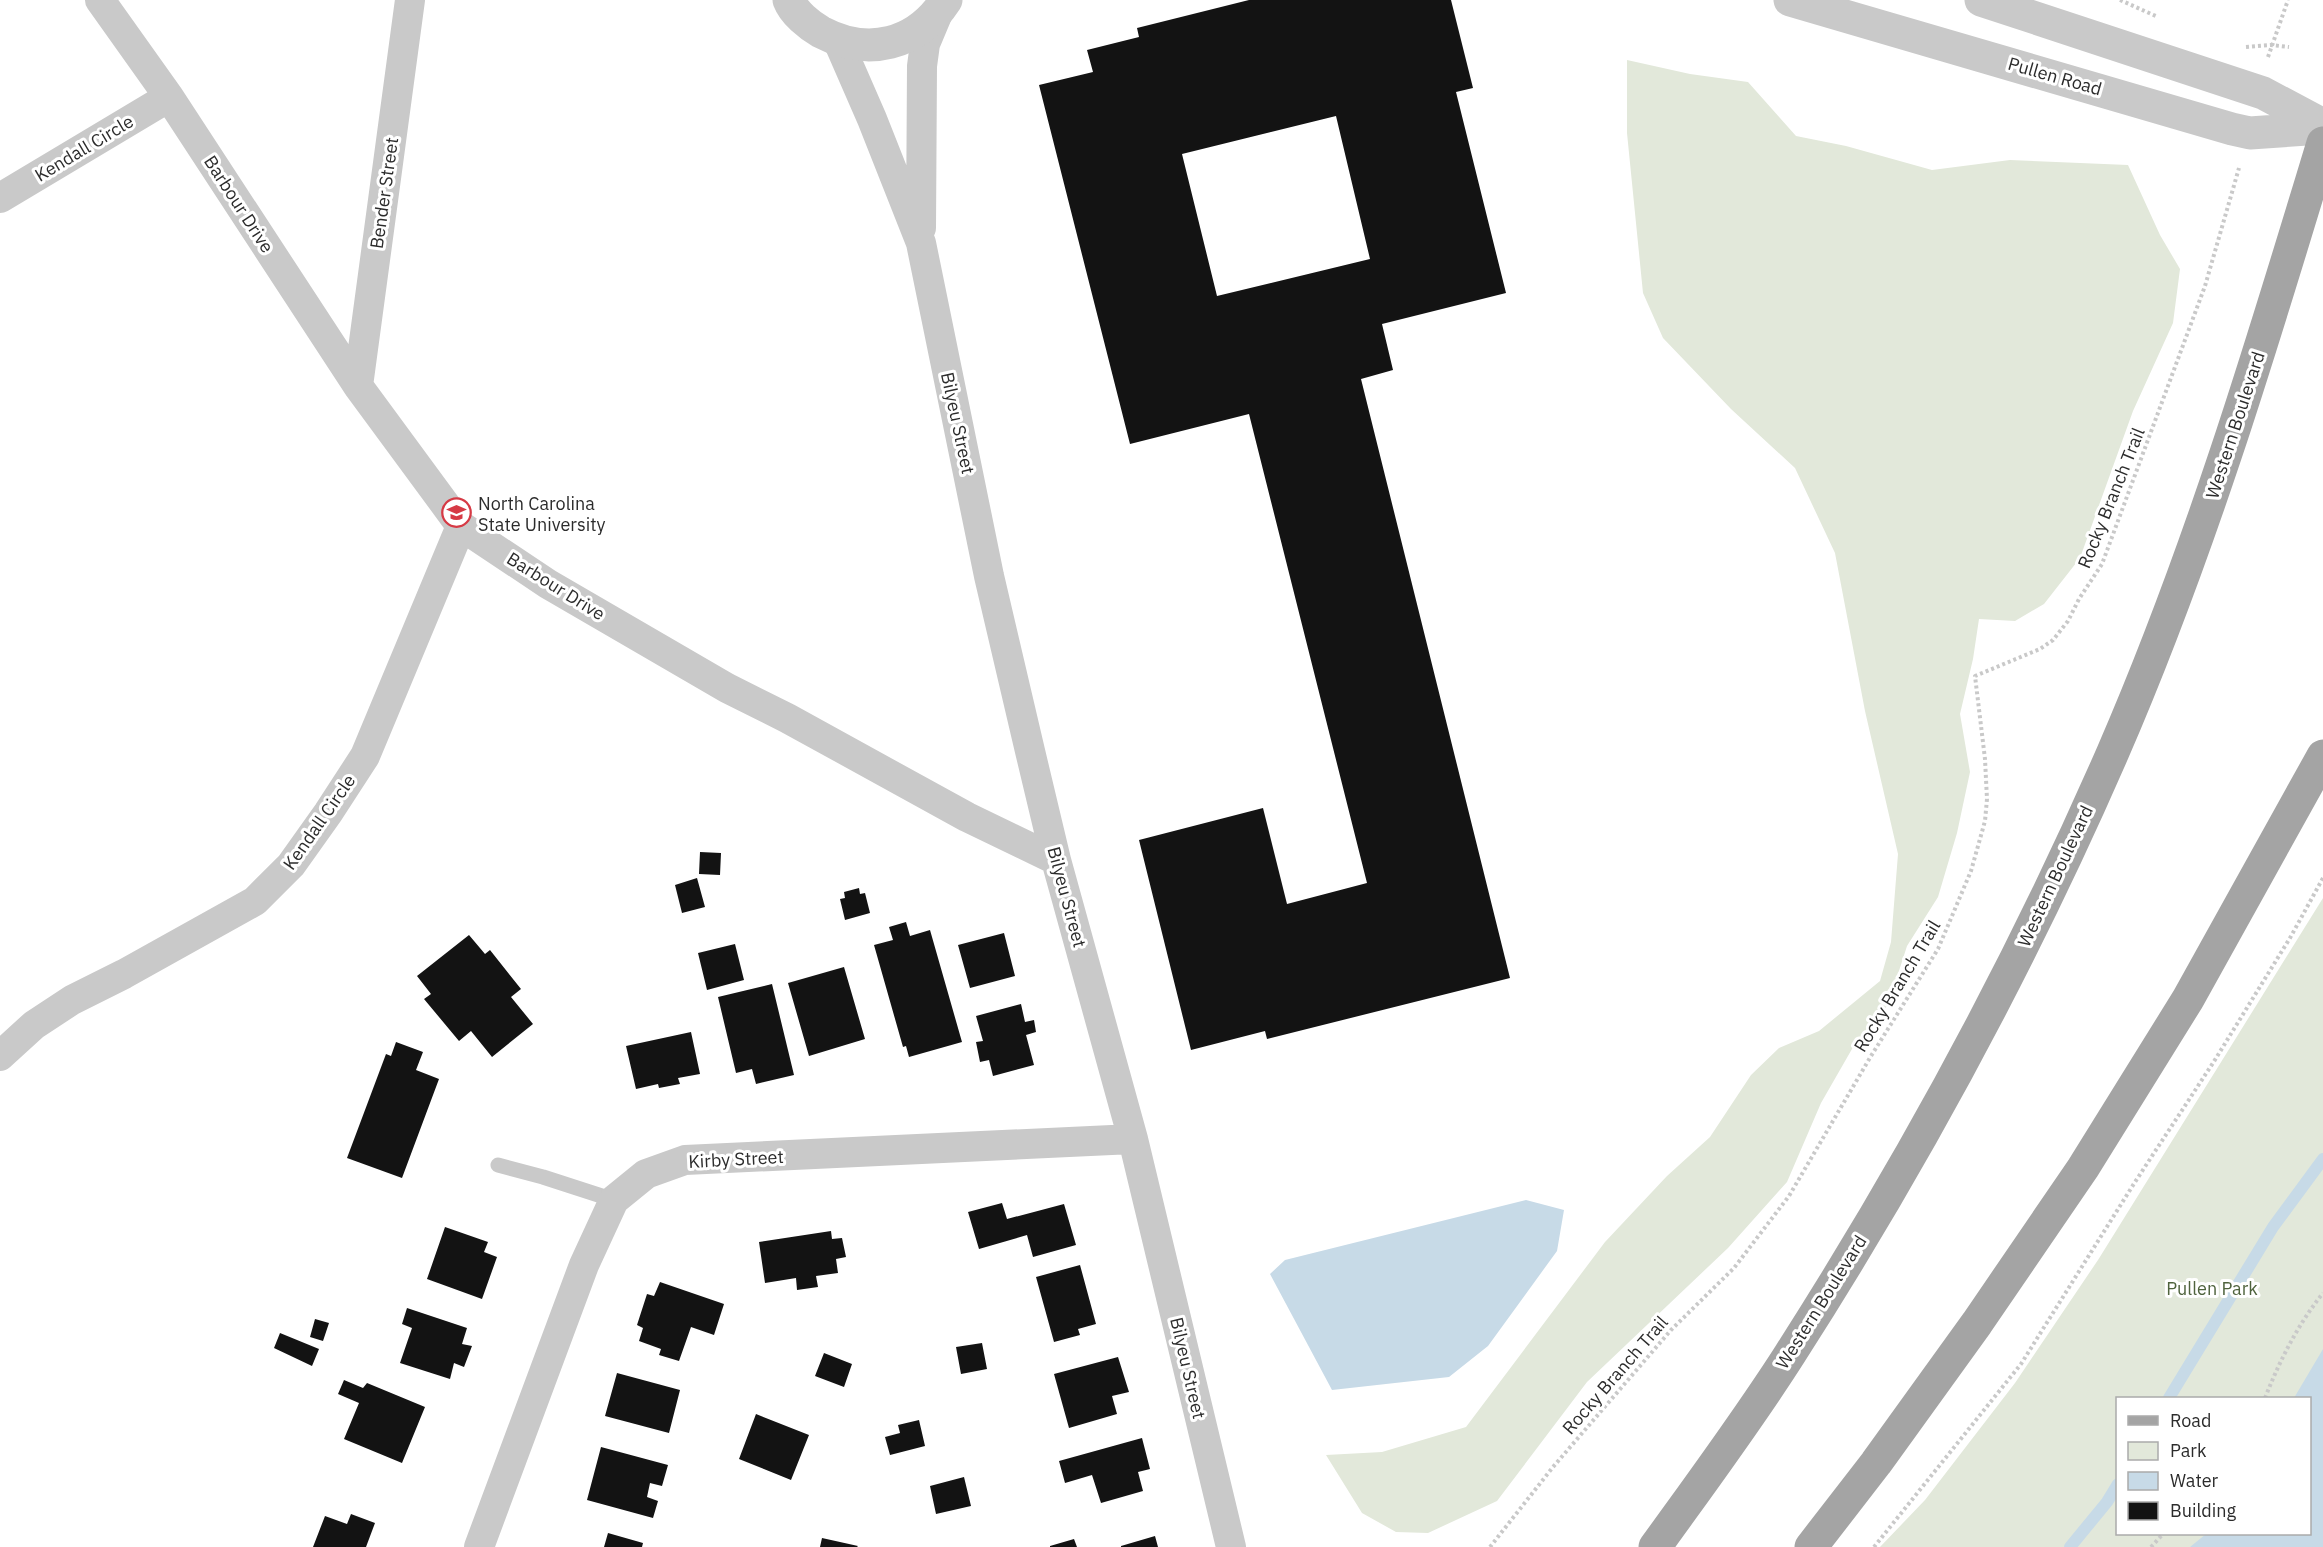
<svg xmlns="http://www.w3.org/2000/svg" width="2323" height="1547" font-family="'IBM Plex Sans',sans-serif">
	<rect width="100%" height="100%" fill="#fff"/>
	<path fill="#e2e8da" fill-rule="evenodd" d="M1627,60L1690,74L1748,82L1796,136L1846,146L1932,170L2010,160L2128,165L2160,235L2180,269L2173,323L2133,411L2080,558L2044,604L2015,621L1979,619L1973,659L1960,714L1970,772L1957,833L1938,897L1907,946L1888,1005L1856,1042L1821,1103L1787,1182L1728,1248L1587,1382L1497,1501L1428,1533L1396,1532L1362,1513L1326,1455L1382,1452L1466,1427L1605,1242L1667,1176L1710,1137L1751,1075L1779,1048L1819,1031L1880,981L1891,942L1898,854L1865,711L1835,553L1795,468L1731,409L1663,338L1643,293L1627,133Z
		M2323,898V1547H1880L1925,1500L2015,1383L2098,1260ZM2118,1398H2310V1534H2118Z"/>
	<path fill="#c7dae7" d="M1526,1200L1564,1210L1557,1251L1488,1346L1449,1377L1332,1390L1270,1274L1285,1260Z
		M2323,1349V1547H2190L2206,1534H2310V1398H2294Z"/>
	<g fill="none" stroke-linecap="round" stroke-linejoin="round">
		<path stroke="#c7dae7" stroke-width="12" d="M2169,1398L2273,1227L2323,1159
			M2070,1547L2107,1502L2118,1484"/>
	</g>
	<path fill="#131313" fill-rule="evenodd" d="M1249,0H1451L1473,88L1456,92L1506,293L1382,324L1393,370L1361,379L1510,978L1267,1039L1265,1031L1191,1050L1139,840L1263,808L1287,904L1367,883L1249,414L1130,444L1039,85L1093,72L1087,50L1139,37L1137,28ZM1336,116L1370,259L1217,296L1182,154Z
		M700,852L721,853L720,875L699,874Z
		M697,878L705,907L682,913L675,885Z
		M859,888L860,894L865,893L870,913L845,920L840,899L845,898L844,892Z
		M906,922L910,936L930,930L962,1042L909,1057L906,1046L903,1047L874,945L893,940L889,927Z
		M1004,933L1015,976L970,988L958,945Z
		M469,935L485,954L490,950L521,989L511,997L533,1024L492,1057L471,1031L459,1041L424,999L431,994L417,976Z
		M735,944L744,980L707,990L698,953Z
		M844,967L865,1039L809,1056L788,983Z
		M772,984L794,1075L756,1084L752,1069L736,1073L718,997Z
		M1021,1004L1025,1022L1034,1020L1036,1032L1026,1035L1034,1065L993,1076L989,1060L980,1062L976,1042L983,1041L976,1016Z
		M691,1032L700,1074L678,1078L680,1084L659,1088L658,1084L636,1089L626,1046Z
		M396,1042L423,1052L416,1070L439,1079L402,1178L347,1158L386,1054L391,1056Z
		M1002,1203L1007,1219L1064,1204L1076,1245L1033,1257L1027,1235L979,1249L968,1212Z
		M445,1227L488,1242L484,1252L497,1257L482,1299L427,1279Z
		M831,1231L832,1239L842,1238L846,1257L836,1259L838,1273L816,1276L818,1287L797,1290L796,1278L765,1283L759,1242Z
		M1080,1265L1096,1324L1078,1329L1080,1335L1054,1342L1036,1277Z
		M660,1282L724,1304L714,1335L691,1327L679,1361L659,1355L661,1349L639,1341L643,1328L637,1325L647,1294L654,1296Z
		M407,1308L467,1328L462,1344L472,1346L464,1367L454,1363L450,1379L400,1363L412,1328L402,1324Z
		M315,1319L329,1323L323,1341L310,1337Z
		M280,1333L319,1349L312,1366L274,1348Z
		M982,1343L987,1369L961,1374L956,1347Z
		M824,1353L852,1364L844,1387L815,1376Z
		M1118,1357L1129,1392L1112,1396L1117,1414L1069,1428L1054,1374Z
		M617,1373L680,1390L669,1433L605,1416Z
		M344,1380L363,1388L367,1383L425,1407L402,1463L344,1439L359,1403L338,1394Z
		M756,1414L809,1435L791,1480L739,1459Z
		M919,1420L925,1446L890,1455L885,1437L900,1433L898,1425Z
		M1142,1438L1150,1469L1138,1472L1143,1491L1101,1503L1092,1475L1065,1483L1059,1461Z
		M601,1447L668,1465L662,1486L650,1483L647,1497L658,1501L653,1518L587,1500Z
		M964,1477L971,1506L936,1514L930,1486Z
		M351,1514L375,1523L366,1547H313L325,1516L347,1524Z
		M608,1533L643,1543L642,1547H604Z
		M1155,1536L1158,1547H1121V1546Z
		M822,1538L858,1546L857,1547H820Z
		M1074,1539L1077,1547H1050V1546Z"/>
	<g fill="none" stroke-linecap="round" stroke-linejoin="round">
		<path stroke="#c9c9c9" stroke-width="4" stroke-dasharray="3 3" stroke-linecap="butt" d="M2120,0L2158,17
			M2246,47L2271,45L2289,47
			M2268,57L2288,0
			M2265,1398C2280,1360 2297,1326 2323,1293
			M1490,1547L1553,1467L1671,1330L1734,1268L1789,1196L1871,1056L1938,949L1971,871L1985,821L1987,799L1985,759L1975,676L2040,649L2053,640L2068,621L2079,599L2102,564L2205,286L2239,168
			M1874,1547L2021,1364L2135,1182L2213,1063L2290,938L2323,878
			M2151,1547L2163,1534"/>
		<path stroke="#c9c9c9" stroke-width="15" d="M498,1165L543,1177L614,1200"/>
		<path stroke="#c9c9c9" stroke-width="30" d="M100,0L169,97L358,386L461,526L548,584L727,688L787,718L967,817L1056,860
			M838,41L872,119L921,243L989,576L1030,751L1056,860L1133,1139L1231,1547
			M0,198L169,97
			M921,228L922,66L925,44L938,13
			M358,386L410,0
			M0,1056L34,1025L72,1000L124,974L255,901L291,865L328,813L365,756L461,526
			M479,1547L584,1265L614,1200L646,1174L685,1160L1133,1139"/>
		<path stroke="#c9c9c9" stroke-width="33" d="M789,0C794,13 809,25 821,32C868,57 917,45 946,0
			M1790,0L2232,129L2250,133L2323,128
			M1981,0L2263,93L2323,125"/>
		<path stroke="#a4a4a4" stroke-width="33" d="M1655,1547C1701,1483 1748,1420 1790,1354C1913,1162 2022,961 2113,752C2199,554 2261,348 2323,143
			M1811,1547L1876,1463L1977,1323L2083,1168L2188,999L2323,756"/>
	</g>
	<defs>
		<symbol id="university-ring" viewBox="-11 -11 22 22"><circle r="9.5" fill="#fff" stroke="#d63a45" stroke-width="1.5"/><path d="M0-5L7-2L0 1L-7-2ZM-4 1L0 2.5L4 1V4Q0 6-4 4Z" fill="#d63a45"/></symbol>
	</defs>
	<g fill-rule="evenodd">
		<use href="#university-ring" x="440" y="496" width="33" height="33"/>
	</g>
	<g text-anchor="middle" dominant-baseline="central" stroke-width="6" stroke-linejoin="round" paint-order="stroke">
		<g font-size="18" fill="#2c2c2c" stroke="#fff">
			<text transform="translate(2055 76) rotate(16)">Pullen Road</text>
			<text transform="translate(84 148) rotate(-31)">Kendall Circle</text>
			<text transform="translate(384 193) rotate(-82)">Bender Street</text>
			<text transform="translate(239 204) rotate(57)">Barbour Drive</text>
			<text transform="translate(958 423) rotate(78)">Bilyeu Street</text>
			<text transform="translate(2235 425) rotate(-72)">Western Boulevard</text>
			<text transform="translate(2111 498) rotate(-68)">Rocky Branch Trail</text>
			<text transform="translate(556 586) rotate(32)">Barbour Drive</text>
			<text transform="translate(319 822) rotate(-55)">Kendall Circle</text>
			<text transform="translate(2055 876) rotate(-65)">Western Boulevard</text>
			<text transform="translate(1067 897) rotate(75)">Bilyeu Street</text>
			<text transform="translate(1897 986) rotate(-59)">Rocky Branch Trail</text>
			<text transform="translate(736 1159) rotate(-3)">Kirby Street</text>
			<text transform="translate(1821 1302) rotate(-58)">Western Boulevard</text>
			<text transform="translate(1188 1368) rotate(77)">Bilyeu Street</text>
			<text transform="translate(1615 1375) rotate(-49)">Rocky Branch Trail</text>
		</g>
		<g font-size="18" fill="#2c2c2c" stroke="#fff" text-anchor="start">
			<text x="478" y="503">North Carolina<tspan x="478" dy="21">State University</tspan></text>
		</g>
		<g font-size="18" fill="#4f633d" stroke="#fff">
			<text x="2212" y="1288">Pullen Park</text>
		</g>
	</g>
	<rect x="2116" y="1397" width="195" height="138" fill="#ffffff" stroke="#ababab" stroke-width="1.5"/>
	<rect x="2128" y="1416" width="30" height="9" fill="#a4a4a4" stroke="#ababab" stroke-width="1.5"/>
	<text x="2170" y="1427" font-size="18" fill="#2c2c2c">Road</text>
	<rect x="2128" y="1442" width="30" height="18" fill="#e2e8da" stroke="#ababab" stroke-width="1.5"/>
	<text x="2170" y="1457" font-size="18" fill="#2c2c2c">Park</text>
	<rect x="2128" y="1472" width="30" height="18" fill="#c7dae7" stroke="#ababab" stroke-width="1.5"/>
	<text x="2170" y="1487" font-size="18" fill="#2c2c2c">Water</text>
	<rect x="2128" y="1502" width="30" height="18" fill="#131313" stroke="#ababab" stroke-width="1.5"/>
	<text x="2170" y="1517" font-size="18" fill="#2c2c2c">Building</text>
</svg>
